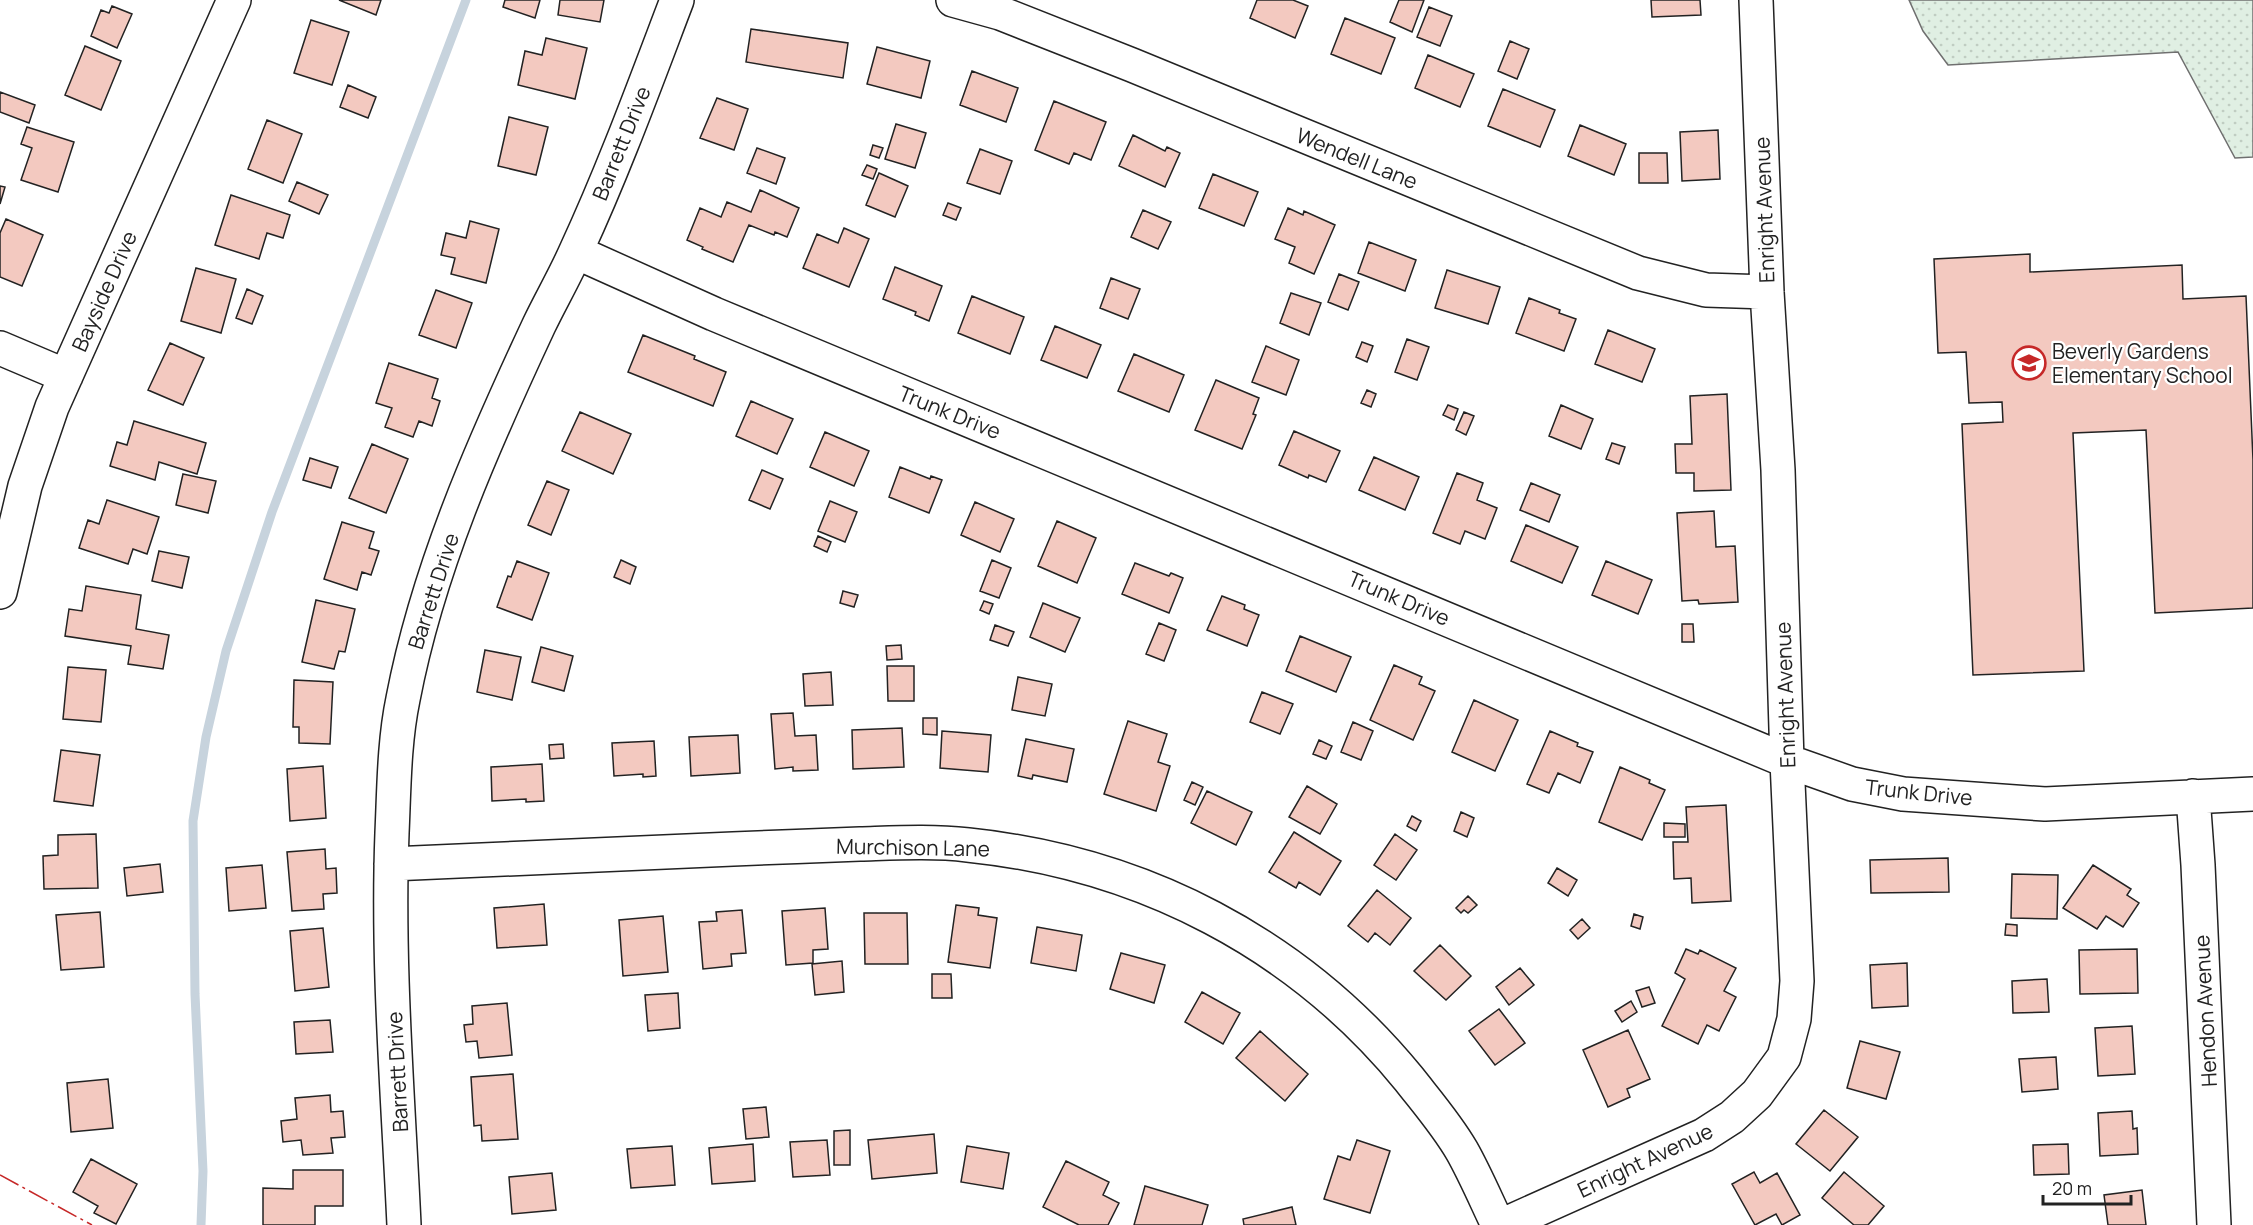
<svg xmlns="http://www.w3.org/2000/svg" width="2253" height="1225" font-family="Manrope,sans-serif">
	<defs>
		<pattern id="park-dots" width="8" height="8" patternUnits="userSpaceOnUse" patternTransform="scale(1.5)"><rect width="8" height="8" fill="#e0efe3"/><path d="M2 2h.1M6 6h.1" fill="none" stroke="#c0cdc2" stroke-width="1.8" stroke-linecap="round"/></pattern>
	</defs>
	<rect width="100%" height="100%" fill="#fff"/>
	<path fill="url(#park-dots)" stroke="#6f6f6f" stroke-width="1.5" d="M1909,0H2253V157L2235,158L2178,52L1948,65L1923,31Z"/>
	<g fill="none" stroke-linecap="round" stroke-linejoin="round">
		<path stroke="#c7d3dd" stroke-width="9" d="M201,1225L203,1171L195,994L193,821L206,737L226,651L272,512L466,0"/>
	</g>
	<path fill="#f3c9c0" stroke="#222" stroke-width="1.5" d="M339,0H381L376,15Z
		M505,0H540L535,18L503,7Z
		M560,0H604L600,22L558,15Z
		M1257,0H1293L1308,6L1295,38L1250,18Z
		M1399,0H1424L1412,32L1390,22Z
		M1651,0H1700L1701,15L1652,17Z
		M112,6L132,14L117,48L91,36L101,10L109,13Z
		M1429,7L1452,16L1440,46L1417,37Z
		M1345,18L1395,38L1381,74L1331,54Z
		M311,20L349,32L332,85L294,73Z
		M751,29L848,43L843,78L746,62Z
		M546,38L587,48L575,99L518,85L525,51L542,55Z
		M1510,41L1529,49L1517,79L1498,71Z
		M85,46L121,61L101,110L65,95Z
		M877,47L930,61L921,98L867,84Z
		M1428,55L1474,74L1460,107L1415,88Z
		M972,71L1018,88L1006,122L960,105Z
		M348,85L376,97L368,118L340,107Z
		M1503,89L1555,110L1540,147L1488,126Z
		M0,92L35,105L29,123L0,112Z
		M717,98L748,109L734,150L700,138Z
		M1054,101L1106,122L1091,160L1074,153L1069,164L1035,150Z
		M509,117L548,127L536,175L498,166Z
		M267,120L302,134L283,183L248,169Z
		M896,124L926,133L915,168L885,159Z
		M1580,125L1626,144L1614,175L1568,156Z
		M27,127L74,142L58,192L21,180L32,148L21,144Z
		M1718,130L1720,179L1682,181L1680,132Z
		M1133,135L1165,151L1167,147L1180,153L1165,187L1119,166Z
		M873,145L883,148L879,158L870,155Z
		M757,148L785,158L776,184L747,173Z
		M980,149L1012,161L1000,194L967,183Z
		M1639,153H1667L1668,183H1639Z
		M867,165L877,169L873,179L862,175Z
		M879,173L908,186L895,217L866,205Z
		M1213,174L1258,192L1244,226L1199,208Z
		M297,182L328,195L319,214L289,201Z
		M0,186L5,187L0,204Z
		M760,190L799,208L787,237L775,232L774,235L749,225L733,262L702,249L703,247L687,240L700,208L721,217L727,202L751,212Z
		M231,195L290,215L283,238L267,233L259,259L215,245Z
		M948,203L961,208L956,220L943,215Z
		M1288,208L1303,215L1304,211L1335,225L1314,274L1289,263L1295,247L1275,239Z
		M1143,210L1171,222L1158,249L1131,237Z
		M6,219L43,235L22,286L0,277V233Z
		M470,221L499,229L486,283L451,274L455,258L441,255L446,233L466,238Z
		M844,228L869,239L849,287L803,268L817,234L838,243Z
		M1369,242L1416,260L1405,291L1358,273Z
		M2030,254V272L2182,265L2183,299L2246,296L2253,460V608L2155,613L2146,430L2073,433L2084,671L1973,675L1962,424L2003,422L2002,402L1969,403L1966,352L1938,353L1934,259Z
		M895,267L942,286L929,321L915,315L916,312L883,299Z
		M196,268L236,279L221,333L181,321Z
		M1447,270L1500,287L1488,324L1435,308Z
		M1339,274L1359,282L1348,310L1328,302Z
		M1111,278L1140,289L1128,319L1100,308Z
		M247,289L263,296L252,324L236,318Z
		M436,290L472,303L456,348L419,335Z
		M1291,293L1321,303L1309,335L1280,323Z
		M972,296L1024,317L1010,354L958,333Z
		M1529,298L1560,310L1559,313L1576,319L1564,351L1516,333Z
		M1055,326L1101,345L1087,378L1041,360Z
		M1608,330L1655,349L1642,382L1595,364Z
		M643,335L695,356L694,359L726,372L713,406L628,372Z
		M1407,339L1429,347L1417,380L1395,372Z
		M1362,342L1373,346L1367,362L1356,357Z
		M170,343L204,358L183,405L148,390Z
		M1266,346L1299,360L1286,395L1252,382Z
		M1134,354L1184,375L1169,412L1118,391Z
		M389,363L438,379L432,398L440,401L432,426L419,421L413,437L385,427L392,408L376,403Z
		M1216,380L1259,398L1253,414L1256,415L1242,449L1195,430Z
		M1367,390L1376,394L1371,407L1361,403Z
		M1727,394L1731,490L1694,491V473H1676L1675,444H1692L1690,396Z
		M751,401L793,419L777,454L736,436Z
		M1448,405L1458,409L1454,420L1443,415Z
		M1561,405L1593,419L1581,449L1549,436Z
		M580,412L631,434L613,474L562,451Z
		M1464,412L1474,416L1466,435L1456,430Z
		M134,421L206,443L197,474L159,462L155,480L110,466L117,442L127,445Z
		M1294,431L1340,451L1326,482L1309,475L1308,478L1279,465Z
		M825,432L869,451L854,486L810,467Z
		M1612,443L1625,447L1619,464L1606,459Z
		M372,444L408,459L386,513L349,498Z
		M1374,457L1419,477L1405,510L1359,490Z
		M310,458L338,467L331,488L303,480Z
		M900,467L930,479L931,476L942,480L929,513L889,497Z
		M762,470L783,479L770,509L749,500Z
		M1457,473L1483,483L1477,500L1497,508L1485,539L1465,531L1460,544L1433,533Z
		M183,474L216,481L208,513L176,505Z
		M547,481L569,490L551,535L528,525Z
		M1531,483L1560,495L1549,522L1520,510Z
		M107,500L159,517L147,554L133,549L128,564L79,548L88,520L99,524Z
		M830,501L857,512L845,542L818,531Z
		M975,502L1014,519L1000,552L961,535Z
		M1714,511L1716,547L1735,546L1738,602L1699,604L1698,600L1682,601L1677,513Z
		M1057,521L1096,538L1077,583L1038,566Z
		M342,522L374,532L369,548L379,551L371,575L362,572L357,590L324,579Z
		M1526,525L1578,547L1562,583L1511,561Z
		M818,536L831,542L827,552L814,546Z
		M159,551L189,557L182,588L152,581Z
		M621,560L636,567L630,584L614,577Z
		M992,560L1011,568L999,598L980,591Z
		M517,561L549,573L532,620L497,607L508,576L511,577Z
		M1606,561L1652,580L1638,614L1592,595Z
		M1135,563L1169,576L1171,573L1183,578L1169,613L1122,594Z
		M86,586L141,595L136,629L169,635L163,669L128,664L131,646L65,636L69,609L82,611Z
		M843,591L858,595L854,607L840,603Z
		M1222,596L1245,605L1244,609L1259,615L1247,646L1207,630Z
		M316,600L355,609L345,652L339,651L334,669L302,662Z
		M984,601L993,604L989,614L980,610Z
		M1043,603L1080,618L1065,652L1030,637Z
		M1159,623L1176,630L1164,661L1146,654Z
		M1682,624H1693L1694,642H1682Z
		M995,625L1014,632L1008,646L990,640Z
		M1300,636L1351,657L1336,692L1286,671Z
		M901,645L902,659L887,660L886,646Z
		M541,647L573,656L564,691L532,682Z
		M485,650L521,657L512,700L477,692Z
		M1394,665L1422,677L1419,684L1435,691L1413,740L1370,720Z
		M887,666H914V701H888Z
		M68,667L106,670L101,722L63,719Z
		M831,672L833,705L805,706L803,674Z
		M1018,677L1052,684L1045,716L1012,710Z
		M294,680L333,682L330,744L299,743V727H293Z
		M1262,692L1293,704L1280,734L1250,722Z
		M1474,700L1518,720L1495,771L1452,752Z
		M793,713L795,736L816,735L818,770L793,771V767L775,769L771,714Z
		M923,718H937V735L923,734Z
		M1128,721L1167,734L1158,762L1170,766L1156,811L1104,794Z
		M1353,722L1373,731L1361,760L1341,752Z
		M902,728L904,767L853,769L852,730Z
		M942,731L991,735L988,772L940,768Z
		M1550,731L1578,743L1577,746L1593,752L1580,783L1558,773L1549,793L1527,784Z
		M738,735L740,773L691,776L689,737Z
		M1026,739L1074,749L1067,782L1033,775L1032,779L1018,776Z
		M1319,740L1332,746L1326,759L1313,754Z
		M654,741L656,776L643,777V774L614,776L612,743Z
		M563,744L564,758L550,759L549,745Z
		M61,750L100,755L93,806L54,801Z
		M542,764L544,801L526,802V799L492,801L491,767Z
		M323,766L326,818L290,821L287,769Z
		M1620,767L1650,780L1649,783L1665,790L1642,840L1599,822Z
		M1192,782L1203,787L1195,805L1184,800Z
		M1307,786L1337,804L1320,834L1289,817Z
		M1207,791L1252,812L1236,845L1191,823Z
		M1726,805L1731,901L1692,903L1691,878L1674,879L1673,842H1688L1686,807Z
		M1461,812L1474,818L1467,837L1454,831Z
		M1412,816L1421,821L1416,831L1407,826Z
		M1664,823L1685,824V837H1664Z
		M1294,832L1341,861L1320,895L1299,882L1296,888L1269,872Z
		M96,834L98,888L44,889L43,856L58,855V835Z
		M1395,834L1417,850L1396,880L1374,865Z
		M325,849L326,869L336,868L337,893L323,894L324,909L292,911L287,852Z
		M1948,858L1949,892L1871,893L1870,860Z
		M160,864L163,892L127,896L124,868Z
		M262,865L266,908L229,911L226,868Z
		M2093,865L2131,889L2127,895L2139,903L2123,927L2106,916L2097,929L2063,908Z
		M1557,868L1577,880L1568,896L1548,883Z
		M2012,874L2058,875L2057,919L2011,918Z
		M1377,890L1411,918L1390,945L1375,933L1368,942L1348,926Z
		M1468,896L1477,905L1468,913L1464,910L1461,913L1456,908Z
		M544,904L547,945L497,948L494,908Z
		M956,905L979,908L978,915L997,918L990,968L948,962Z
		M825,908L828,949L813,950V963L786,965L782,911Z
		M742,910L746,953L731,954L732,966L703,969L699,922L717,921L716,912Z
		M100,912L104,967L61,970L56,915Z
		M864,913H907L908,964H865Z
		M1634,914L1643,917L1640,929L1631,926Z
		M663,916L668,972L623,976L619,920Z
		M1582,919L1590,928L1578,939L1570,930Z
		M2006,924L2017,925V936L2005,935Z
		M1037,927L1082,935L1076,971L1031,963Z
		M323,928L329,987L295,991L290,931Z
		M1440,945L1471,976L1446,1000L1414,971Z
		M1686,949L1698,954L1700,950L1736,968L1724,991L1736,997L1719,1031L1707,1025L1698,1044L1662,1026L1685,979L1675,973Z
		M2137,949L2138,993L2080,994L2079,950Z
		M1121,953L1165,965L1154,1003L1110,989Z
		M842,961L844,992L815,995L812,964Z
		M1907,963L1908,1006L1872,1008L1870,965Z
		M1520,968L1534,985L1509,1005L1496,987Z
		M932,974H951L952,998H932Z
		M2047,979L2049,1012L2013,1013L2012,981Z
		M1649,987L1655,1003L1642,1007L1636,991Z
		M1202,992L1240,1013L1223,1044L1185,1022Z
		M678,993L680,1028L648,1031L645,995Z
		M1631,1001L1637,1012L1622,1022L1615,1011Z
		M507,1003L512,1055L479,1058L477,1041L466,1042L464,1025L473,1024L472,1006Z
		M1499,1009L1525,1043L1495,1065L1469,1031Z
		M330,1020L333,1052L296,1054L294,1022Z
		M2132,1026L2135,1074L2098,1076L2095,1028Z
		M1628,1030L1650,1079L1627,1089L1630,1097L1608,1107L1583,1050Z
		M1260,1031L1308,1074L1285,1101L1236,1058Z
		M1860,1041L1900,1052L1886,1099L1847,1088Z
		M2056,1057L2058,1089L2022,1092L2019,1059Z
		M513,1074L518,1139L482,1141L481,1125L474,1126L471,1077Z
		M108,1079L113,1128L71,1132L67,1083Z
		M330,1095L331,1112L343,1111L345,1137L331,1138L333,1153L303,1155L301,1140L283,1142L281,1121L297,1119L295,1098Z
		M766,1107L769,1137L746,1139L743,1109Z
		M1824,1110L1858,1137L1830,1171L1796,1144Z
		M2132,1111L2133,1129L2137,1128L2138,1154L2100,1156L2098,1113Z
		M850,1130V1165H834V1131Z
		M934,1134L937,1173L872,1179L868,1140Z
		M827,1140L830,1175L793,1177L790,1142Z
		M1357,1140L1390,1151L1370,1213L1324,1199L1338,1156L1350,1160Z
		M753,1144L755,1181L712,1184L709,1148Z
		M2068,1144L2069,1174L2034,1175L2033,1145Z
		M672,1146L675,1185L631,1188L627,1149Z
		M967,1146L1009,1153L1003,1189L961,1182Z
		M91,1159L137,1184L116,1224L94,1213L98,1206L73,1192Z
		M1066,1161L1109,1182L1103,1195L1119,1203L1108,1225H1079L1043,1207Z
		M293,1170H343V1206H315V1225H263V1188L293,1189Z
		M1754,1172L1760,1183L1777,1173L1800,1215L1782,1225L1776,1214L1755,1225L1732,1184Z
		M1844,1172L1884,1206L1868,1225H1854L1822,1198Z
		M552,1173L556,1210L512,1214L509,1177Z
		M1145,1186L1208,1205L1202,1225H1134Z
		M2142,1190L2146,1225H2108L2104,1195Z
		M1292,1207L1296,1225H1244L1243,1219Z"/>
	<g fill="none" stroke-linecap="round" stroke-linejoin="round">
		<defs>
			<path id="minor" d="M953,0L1000,13L1132,65L1638,273L1706,290L1767,292
				M576,252L714,314L1787,761L1852,784L1903,794L2045,804L2253,794
				M0,348L66,376
				M0,592L25,486L52,407L234,0
				M2193,796L2198,865L2214,1225
				M391,864C505,858 619,853 733,849C775,847 818,846 860,844C896,843 932,841 968,845C1142,863 1298,943 1409,1079C1427,1102 1447,1125 1462,1151C1475,1174 1486,1200 1498,1225
				M404,1225C398,1095 387,964 392,833C394,789 394,742 403,699C428,568 483,445 539,325C551,300 565,276 576,251C614,169 645,84 677,0
				M1503,1225L1704,1135L1732,1117L1757,1094L1784,1057L1794,1019L1797,981L1787,761L1778,470L1767,292L1756,0"/>
		</defs>
		<use href="#minor" stroke="#222" stroke-width="36"/>
		<use href="#minor" stroke="#fff" stroke-width="33"/>
		<path stroke="#c62828" stroke-width="1.5" stroke-dasharray="21 4.5 3 4.5" stroke-linecap="butt" d="M0,1175L92,1225"/>
	</g>
	<defs>
		<symbol id="school-ring" viewBox="-11 -11 22 22"><circle r="9.5" fill="#fff" stroke="#c62828" stroke-width="1.5"/><path d="M0-5L7-2L0 1L-7-2ZM-4 1L0 2.5L4 1V4Q0 6-4 4Z" fill="#c62828"/></symbol>
	</defs>
	<g fill-rule="evenodd">
		<use href="#school-ring" x="2010" y="344" width="38" height="38"/>
	</g>
	<g text-anchor="middle" dominant-baseline="central" stroke-width="4.5" stroke-linejoin="round" paint-order="stroke">
		<g font-size="21" fill="#222" stroke="#fff">
			<text transform="translate(621 143) rotate(-68)">Barrett Drive</text>
			<text transform="translate(1357 158) rotate(22)">Wendell Lane</text>
			<text transform="translate(1764 210) rotate(-92)">Enright Avenue</text>
			<text transform="translate(104 291) rotate(-66)">Bayside Drive</text>
			<text transform="translate(950 412) rotate(22)">Trunk Drive</text>
			<text transform="translate(433 591) rotate(-72)">Barrett Drive</text>
			<text transform="translate(1399 598) rotate(23)">Trunk Drive</text>
			<text transform="translate(1785 695) rotate(-92)">Enright Avenue</text>
			<text transform="translate(1919 792) rotate(6)">Trunk Drive</text>
			<text transform="translate(913 847) rotate(1)">Murchison Lane</text>
			<text transform="translate(2205 1011) rotate(-93)">Hendon Avenue</text>
			<text transform="translate(397 1072) rotate(-93)">Barrett Drive</text>
			<text transform="translate(1645 1160) rotate(-25)">Enright Avenue</text>
		</g>
		<g font-size="21" fill="#222" stroke="#fff" text-anchor="start">
			<text x="2052" y="351">Beverly Gardens<tspan x="2052" dy="24">Elementary School</tspan></text>
		</g>
	</g>
	<path d="M2043 1195v9h88v-9" fill="none" stroke="#222222" stroke-width="3"/>
	<text x="2052" y="1195" font-size="18" fill="#222222" stroke="#ffffff" stroke-width="4.5" paint-order="stroke">20 m</text>
</svg>
